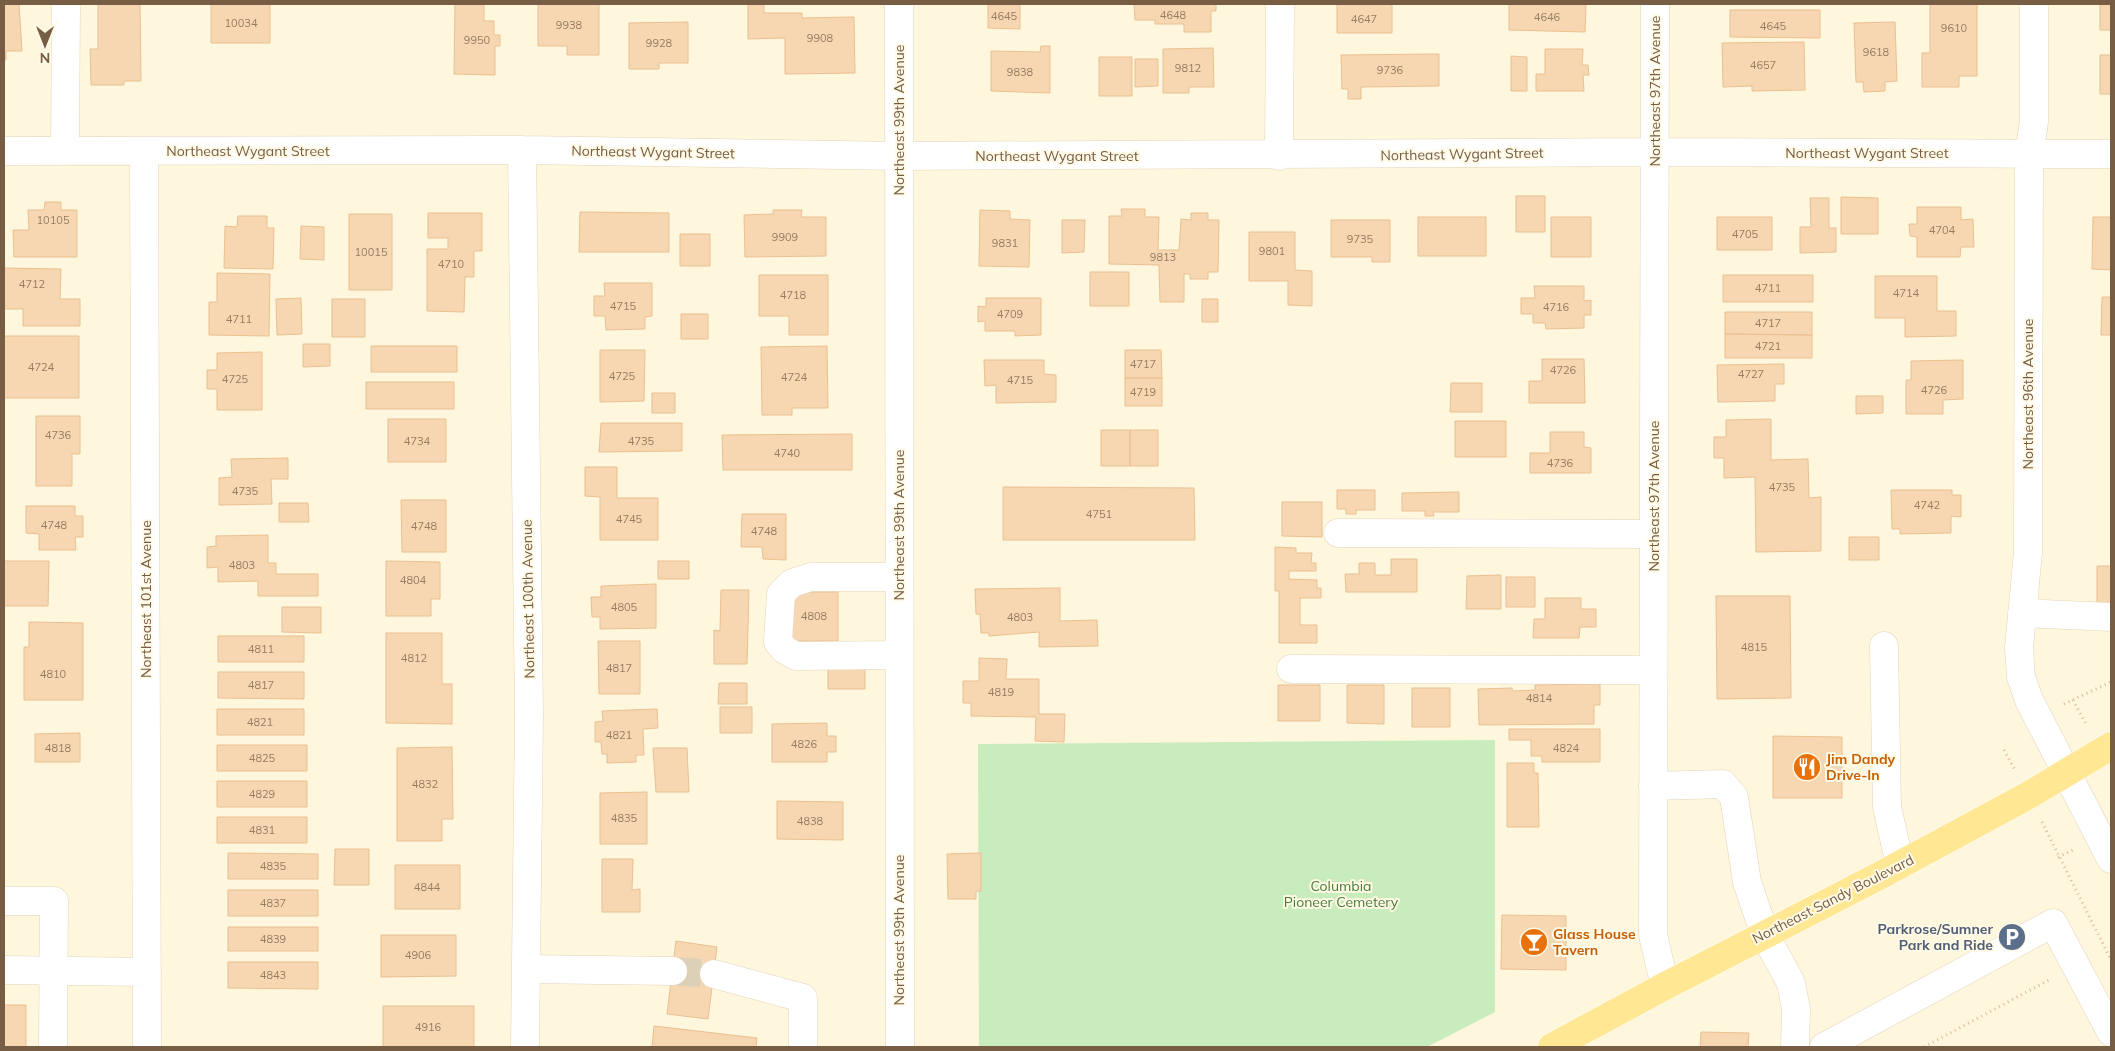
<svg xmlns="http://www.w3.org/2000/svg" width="2115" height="1051" font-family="Mulish,sans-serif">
	<rect width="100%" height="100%" fill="#fef6dd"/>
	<path fill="#c8ecbb" d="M1495,740V1012L1427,1047H979L978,744Z"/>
	<path fill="#f6d7b2" stroke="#eac091" d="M4,4H19L22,51H6V60H4Z
		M98,4H140L141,81H124V85H91L90,49H98Z
		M211,4H270V43H211Z
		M455,4H484V21H494V35H500V46H495V75L454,74Z
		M538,4H599V55H567V46H538Z
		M748,4H764V13H802V18L854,17L855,73L785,74V38L748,39Z
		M988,4H1020V29L988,28Z
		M1134,4H1216V11H1211V32H1184V24H1155V20H1135Z
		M1337,4H1392V33H1337Z
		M1509,4H1586L1585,32L1509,30Z
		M1930,4H1977V76H1959V87H1922V53H1930Z
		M2100,4H2111V30H2100Z
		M1730,10H1820V38L1730,37Z
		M688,22V63H659V69H629V23Z
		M1895,22L1897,81L1885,82V91L1864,92L1863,82H1856L1854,23Z
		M1804,42L1805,90L1752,91V86L1723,87L1722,43Z
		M1041,46H1050V93L991,91V51L1040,52Z
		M1213,48L1214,87H1189V93H1163V49Z
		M1545,49H1583L1582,65H1588L1589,75H1583L1584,91H1536V74H1545Z
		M1439,54V86L1361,87V99H1348V89H1342L1341,55Z
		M2100,55H2111V94H2100Z
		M1511,56L1527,57V91H1511Z
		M1099,57H1132V96H1099Z
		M1135,59H1158V86L1135,87Z
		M1516,196H1545V232H1516Z
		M1841,197L1878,198V234H1841Z
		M1810,198H1829V228H1836V252L1800,253V227H1811Z
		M45,202H61V210H77V257H14L13,230H29L28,210H44Z
		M1917,207H1961V220L1973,219L1974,247H1961L1960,257H1917V237L1910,236L1909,224H1917Z
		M1121,209H1145V217H1159L1158,250H1179L1181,219L1191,220V213H1208V220H1219L1218,272H1208V279H1190V274H1184V302H1160L1159,265L1109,264V216H1122Z
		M773,210H802L801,217H826V256L745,257L744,215L773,214Z
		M980,210L1010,211V219L1030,220L1029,267L979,266Z
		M580,212L669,213V252H579Z
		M428,213H482V251H474V277H465L464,312L427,311V249H448V238H428Z
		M349,214H392V290H349Z
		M238,216H267V228H274L273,269L224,268L225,226L237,227Z
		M1418,217H1486V256H1418Z
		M1551,217H1591V257H1551Z
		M1717,217H1772V250H1717Z
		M2093,217H2111V270L2092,269Z
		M1062,220H1085L1084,252L1062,253Z
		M1331,220H1390V262H1372V257H1331Z
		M301,226L324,227V260L300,259Z
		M1249,232H1295V270L1312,271V306L1288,305V281H1249Z
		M680,234H710V266H680Z
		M4,268L61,269L60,299H80V326H23V309H4Z
		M1090,272H1129V306H1090Z
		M217,273L270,274L269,336L209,335V302H217Z
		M759,275H828V335H789V316H759Z
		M1723,275H1813V302H1723Z
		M1875,276H1937V311H1956V336L1905,337V318H1875Z
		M604,283H652V316L645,317V329L606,330L605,316H594V296H605Z
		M1534,286H1584V301L1591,300V315H1584V328L1546,329L1545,323H1533V314H1521V298H1535Z
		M2102,297H2111V335H2101Z
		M301,298L302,334L277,335L276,299Z
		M986,298H1041V335L1015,336V331H985V321L978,322V306L986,307Z
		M332,299H365V337H332Z
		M1202,299H1218V322H1202Z
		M1725,312H1812V335L1725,334Z
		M681,314H708V339H681Z
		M1725,334L1812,335V358H1725Z
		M4,336H79V398H4Z
		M303,344H330V366L303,367Z
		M371,346H457V372H371Z
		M827,346L828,408H792V415H762L761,347Z
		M600,350H645L644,401L600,402Z
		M1125,350H1161L1162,378H1125Z
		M262,352V410H217V389H207V370H217V353Z
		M1542,359H1584L1585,403H1529V381H1542Z
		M984,360H1044V374L1056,375V402L996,403V385L985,386Z
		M1963,360V399L1943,400V414H1906V380H1911V361Z
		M1784,364V384H1775V401L1718,402L1717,365Z
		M1125,378H1162V406H1125Z
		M366,382H454V409H366Z
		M1451,383H1482V412H1450Z
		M652,393H675V413H652Z
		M1856,396H1883V413L1856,414Z
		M36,416H80V454H72V486H36Z
		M388,419H446V462H388Z
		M1771,419V460L1808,459L1809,498L1821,497V551L1756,552L1755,477L1724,478V458H1714V437H1726V420Z
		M1455,421H1506V457H1455Z
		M601,423H682V451L599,452Z
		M1101,430H1130V466H1101Z
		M1130,430H1158V466H1130Z
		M1550,432H1584V447L1591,448V473H1530V453H1550Z
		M852,434V470H723L722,435Z
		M288,458V479H271L272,504L219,505V478L232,477L231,459Z
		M585,467H617V498H658V540H600V497L585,496Z
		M1003,487L1194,488L1195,540H1003Z
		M1337,490H1375V510H1356V514H1346V509H1337Z
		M1891,490H1952V495H1961V517L1951,516V533L1900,534V529H1892Z
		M1459,492V512H1433L1434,516H1425V511H1402V493Z
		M401,500H446V552H402Z
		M1282,502H1322V537L1282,536Z
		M279,503H308L309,522H279Z
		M26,506H75V516H83V537H75L76,550H39V534L26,533Z
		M742,514H786V560L763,559L762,547H741Z
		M268,535V563H276V574H318V596H258V581L218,582V567L207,568V547L216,546V536Z
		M1849,537H1879V560H1849Z
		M1275,547L1296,548V553H1312L1311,563H1316V571H1289V579L1317,580V588H1321V598H1300V625H1317V643H1279V591H1275Z
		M1391,559H1417V592H1346L1345,574H1359V563H1375V575H1391Z
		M4,561H49L48,606H4Z
		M386,561L440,562V599H431V616H386Z
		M658,561H689V579H658Z
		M2097,566H2111V603L2097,604Z
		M1501,575V609H1466L1467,576Z
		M1506,577H1535V607H1506Z
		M656,584V628L600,629V617H592L591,597H601V586Z
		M1060,588V621L1097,620L1098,646L1039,647V632L989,636V633H981L980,614H976L975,589Z
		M721,590H749L747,664H714V630L720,631Z
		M790,592H838V641H790Z
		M1716,596H1790L1791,698L1717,699Z
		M1545,598H1581V609H1596V627H1580L1579,638H1533L1534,619H1545Z
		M282,607H321V633L282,632Z
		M29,622L83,623V700H24V647H29Z
		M386,633H442V684H452V724L386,723Z
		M218,636H304V662H218Z
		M598,641H640V694H599Z
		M979,658L1007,659L1006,679H1039V714H1065L1064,742L1035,741L1036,717L971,716V703H963V681H979Z
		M828,664H865V689H828Z
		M218,672H304V699L218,698Z
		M719,683H747V704H718Z
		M1600,684V705H1594V724L1479,725L1478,689L1512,688L1513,691L1535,690V685Z
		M1278,685H1320V721H1278Z
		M1347,685H1384V724L1347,723Z
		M1412,688H1450V727H1412Z
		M720,707H752V733H720Z
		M217,709H304V735H217Z
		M657,709L658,728L643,729L644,755H636V762L607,763V754H602L601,742H595V722L603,721L602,711Z
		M827,723V736H836V752H827V762H772V724Z
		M1509,729H1600V762H1542V756H1531V740H1509Z
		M80,733V762H35V734Z
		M1773,736L1842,737V798H1773Z
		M217,745H307V771H217Z
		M452,747L453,819H442V841H397V748Z
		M653,748H687L689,792H656Z
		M1507,763H1534V773H1538L1539,827H1507Z
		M217,781H307V807H217Z
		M647,792V844H600V793Z
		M777,801L843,802V840L777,839Z
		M217,817H307V843H217Z
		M335,849H369V885H334Z
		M228,853L318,854V879H228Z
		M981,853V891H976V899H948L947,854Z
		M602,859H633L632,890L640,889V912H602Z
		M395,865H460V909H395Z
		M228,890H318V916H228Z
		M1502,915L1566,916V970L1501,969Z
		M228,927H318V951H228Z
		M381,935H456V976L381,977Z
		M676,941L717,947L708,1019L667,1014Z
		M228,962H318V989L228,988Z
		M4,1005H26V1047H4Z
		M383,1006H474V1047H383Z
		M654,1026L757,1038L756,1047H652Z
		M1701,1032L1749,1033L1748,1047H1700Z"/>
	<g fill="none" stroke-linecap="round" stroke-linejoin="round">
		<path stroke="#dcd0b7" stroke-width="28" stroke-dasharray="28 14" stroke-linecap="butt" d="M673,971L714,974"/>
		<defs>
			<path id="minor" d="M899,4L900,1047
				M1655,4L1653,935L1665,986
				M2034,4V122L2029,155L2028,552L2019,648L2021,677L2029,700L2111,859
				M522,150L529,715L525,1047
				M4,151L522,150L899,156L1655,152L2111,154
				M65,151L66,4
				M144,151L147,1047
				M1279,156L1280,4
				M1338,533L1654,534
				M899,577H811L792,583L781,594L778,642L785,650L796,656L899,655
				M2022,613L2111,617
				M1884,646L1887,807L1900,865
				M1291,669L1653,670
				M1653,786L1723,784L1734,797L1747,882L1765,935L1791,983L1796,1009L1795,1047
				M4,901H54L53,1047
				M526,969L673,971
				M4,970L147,972
				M714,974L803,998V1047
				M1824,1047L2053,923L2111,1032"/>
			<path id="major" d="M1552,1047L1665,986L1879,876L2029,795L2111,746"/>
		</defs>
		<use href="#minor" stroke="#e3d3b9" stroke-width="29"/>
		<use href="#major" stroke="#fff" stroke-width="29"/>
		<path stroke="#dbba96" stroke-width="3" stroke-dasharray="1 4" stroke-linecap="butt" d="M2073,700L2087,726
			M2064,704L2111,682
			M2004,750L2015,770
			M2042,822L2111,960
			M2058,857L2073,850
			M1924,1047L2049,980"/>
		<use href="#minor" stroke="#fff" stroke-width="28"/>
		<use href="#major" stroke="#ffe793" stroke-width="28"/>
	</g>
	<defs>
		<symbol id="restaurant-disc" viewBox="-11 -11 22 22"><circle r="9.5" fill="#e8710a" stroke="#fff9e5"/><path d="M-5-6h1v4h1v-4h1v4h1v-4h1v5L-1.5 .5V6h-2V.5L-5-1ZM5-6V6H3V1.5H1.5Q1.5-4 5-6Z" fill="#fff"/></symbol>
		<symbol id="parking-disc" viewBox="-11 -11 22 22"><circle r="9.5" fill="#5c6f8a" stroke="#fff9e5"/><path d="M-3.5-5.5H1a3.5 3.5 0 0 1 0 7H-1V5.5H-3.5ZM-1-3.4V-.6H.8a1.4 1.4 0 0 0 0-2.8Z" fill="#fff"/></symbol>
		<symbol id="bar-disc" viewBox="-11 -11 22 22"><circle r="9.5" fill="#e8710a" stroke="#fff9e5"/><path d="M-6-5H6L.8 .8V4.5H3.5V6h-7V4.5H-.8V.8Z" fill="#fff"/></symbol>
	</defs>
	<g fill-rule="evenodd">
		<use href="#restaurant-disc" x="1791" y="751" width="32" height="32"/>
		<use href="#parking-disc" x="1996" y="921" width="32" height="32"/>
		<use href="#bar-disc" x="1518" y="926" width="32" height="32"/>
	</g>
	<g text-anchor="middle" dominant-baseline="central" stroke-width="4" stroke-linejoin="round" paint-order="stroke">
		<g font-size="11" fill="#967c60">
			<text x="1173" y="15">4648</text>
			<text x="1004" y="16">4645</text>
			<text x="1547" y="17">4646</text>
			<text x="1364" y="19">4647</text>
			<text x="241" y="23">10034</text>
			<text x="569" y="25">9938</text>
			<text x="1773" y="26">4645</text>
			<text x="1954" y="28">9610</text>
			<text x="820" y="38">9908</text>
			<text x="477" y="40">9950</text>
			<text x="659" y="43">9928</text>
			<text x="1876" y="52">9618</text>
			<text x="1763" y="65">4657</text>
			<text x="1188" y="68">9812</text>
			<text x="1390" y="70">9736</text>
			<text x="1020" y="72">9838</text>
			<text x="53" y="220">10105</text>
			<text x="1942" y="230">4704</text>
			<text x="1745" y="234">4705</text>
			<text x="785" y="237">9909</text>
			<text x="1360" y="239">9735</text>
			<text x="1005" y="243">9831</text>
			<text x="1272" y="251">9801</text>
			<text x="371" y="252">10015</text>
			<text x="1163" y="257">9813</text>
			<text x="451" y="264">4710</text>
			<text x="32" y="284">4712</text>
			<text x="1768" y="288">4711</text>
			<text x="1906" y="293">4714</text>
			<text x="793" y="295">4718</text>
			<text x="623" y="306">4715</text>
			<text x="1556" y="307">4716</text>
			<text x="1010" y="314">4709</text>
			<text x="239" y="319">4711</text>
			<text x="1768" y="323">4717</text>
			<text x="1768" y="346">4721</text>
			<text x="1143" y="364">4717</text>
			<text x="41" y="367">4724</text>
			<text x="1563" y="370">4726</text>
			<text x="1751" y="374">4727</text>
			<text x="622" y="376">4725</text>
			<text x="794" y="377">4724</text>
			<text x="235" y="379">4725</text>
			<text x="1020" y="380">4715</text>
			<text x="1934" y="390">4726</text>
			<text x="1143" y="392">4719</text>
			<text x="58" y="435">4736</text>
			<text x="417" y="441">4734</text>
			<text x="641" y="441">4735</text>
			<text x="787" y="453">4740</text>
			<text x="1560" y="463">4736</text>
			<text x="1782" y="487">4735</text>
			<text x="245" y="491">4735</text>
			<text x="1927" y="505">4742</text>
			<text x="1099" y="514">4751</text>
			<text x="629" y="519">4745</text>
			<text x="54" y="525">4748</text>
			<text x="424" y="526">4748</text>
			<text x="764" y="531">4748</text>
			<text x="242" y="565">4803</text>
			<text x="413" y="580">4804</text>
			<text x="624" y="607">4805</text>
			<text x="814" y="616">4808</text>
			<text x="1020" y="617">4803</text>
			<text x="1754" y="647">4815</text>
			<text x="261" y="649">4811</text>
			<text x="414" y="658">4812</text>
			<text x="619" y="668">4817</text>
			<text x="53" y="674">4810</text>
			<text x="261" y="685">4817</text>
			<text x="1001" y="692">4819</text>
			<text x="1539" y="698">4814</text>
			<text x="260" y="722">4821</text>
			<text x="619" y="735">4821</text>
			<text x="804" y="744">4826</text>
			<text x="58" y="748">4818</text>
			<text x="1566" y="748">4824</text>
			<text x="262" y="758">4825</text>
			<text x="425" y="784">4832</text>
			<text x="262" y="794">4829</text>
			<text x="624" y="818">4835</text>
			<text x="810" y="821">4838</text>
			<text x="262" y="830">4831</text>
			<text x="273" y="866">4835</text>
			<text x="427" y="887">4844</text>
			<text x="273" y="903">4837</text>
			<text x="273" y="939">4839</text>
			<text x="418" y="955">4906</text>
			<text x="273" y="975">4843</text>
			<text x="428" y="1027">4916</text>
		</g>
		<g font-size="14" fill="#765d44" stroke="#fff9e5">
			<text transform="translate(1655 91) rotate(-90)">Northeast 97th Avenue</text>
			<text transform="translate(899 120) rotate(-90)">Northeast 99th Avenue</text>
			<text x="248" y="151">Northeast Wygant Street</text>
			<text transform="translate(653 152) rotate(1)">Northeast Wygant Street</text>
			<text x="1867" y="153">Northeast Wygant Street</text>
			<text transform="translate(1462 154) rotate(-1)">Northeast Wygant Street</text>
			<text x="1057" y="156">Northeast Wygant Street</text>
			<text transform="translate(2028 394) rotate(-90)">Northeast 96th Avenue</text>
			<text transform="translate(1654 496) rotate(-90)">Northeast 97th Avenue</text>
			<text transform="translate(899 525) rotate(-90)">Northeast 99th Avenue</text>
			<text transform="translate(146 599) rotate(-90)">Northeast 101st Avenue</text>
			<text transform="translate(528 599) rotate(-91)">Northeast 100th Avenue</text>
			<text transform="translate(1833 899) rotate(-27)">Northeast Sandy Boulevard</text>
			<text transform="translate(899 930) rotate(-90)">Northeast 99th Avenue</text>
		</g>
		<g font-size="14" font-weight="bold" fill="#c56008" stroke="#fff9e5" text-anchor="start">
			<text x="1826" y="759">Jim Dandy<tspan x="1826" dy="16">Drive-In</tspan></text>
			<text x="1553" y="934">Glass House<tspan x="1553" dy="16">Tavern</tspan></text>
		</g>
		<g font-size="14" fill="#447d3a" stroke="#fff9e5">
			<text x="1341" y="886">Columbia<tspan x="1341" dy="16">Pioneer Cemetery</tspan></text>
		</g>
		<g font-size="14" font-weight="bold" fill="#4e5e75" stroke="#fff9e5" text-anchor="end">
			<text x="1993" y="929">Parkrose/Sumner<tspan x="1993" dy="16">Park and Ride</tspan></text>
		</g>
	</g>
	<rect width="2115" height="1051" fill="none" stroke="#765d44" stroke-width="10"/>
	<g transform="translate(45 45) rotate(180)" stroke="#fff9e5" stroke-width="4" paint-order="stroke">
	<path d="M0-4L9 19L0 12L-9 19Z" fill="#765d44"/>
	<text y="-8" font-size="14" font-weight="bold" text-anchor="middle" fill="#765d44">N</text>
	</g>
</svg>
